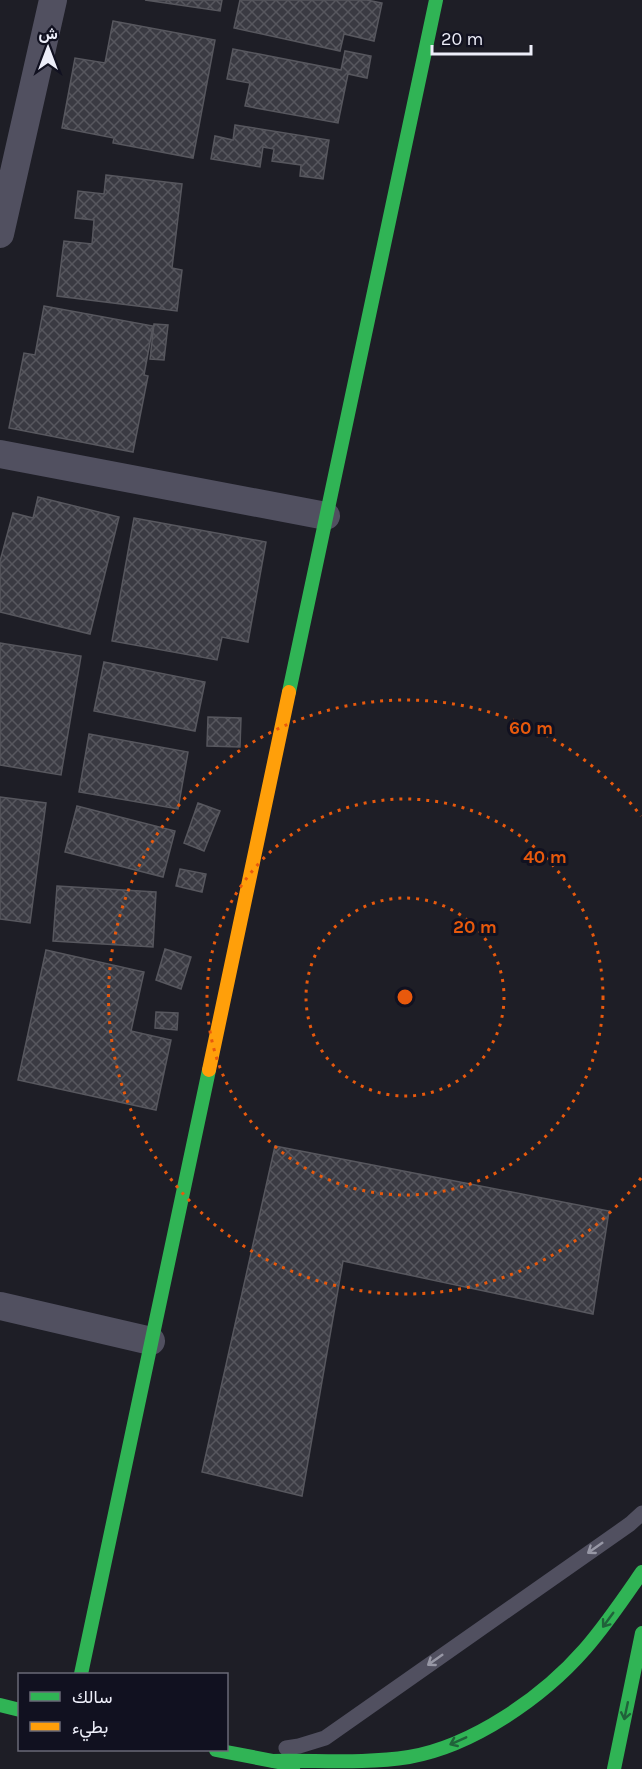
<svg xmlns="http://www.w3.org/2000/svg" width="642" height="1769" font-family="Karla,Vazirmatn,sans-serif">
	<defs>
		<pattern id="building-cross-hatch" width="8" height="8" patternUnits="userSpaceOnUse" patternTransform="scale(1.5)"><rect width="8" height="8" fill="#3a3a42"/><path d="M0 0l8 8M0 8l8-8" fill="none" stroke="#57575e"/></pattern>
	</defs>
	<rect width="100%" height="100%" fill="#1e1e26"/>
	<path fill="url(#building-cross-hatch)" stroke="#57575e" stroke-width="1.5" d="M145,0H222L220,11Z
		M240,0H367L382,3L374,41L344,34L340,51L234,28Z
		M113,21L215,40L193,158L113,143L114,138L62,128L75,58L105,63Z
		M233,49L341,70L345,51L371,56L367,78L348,74L338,123L245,106L250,83L227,79Z
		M235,125L329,140L323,179L300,176L301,165L272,161L274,149L263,147L260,167L211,159L215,136L233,140Z
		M106,175L182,184L172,268L182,270L177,311L57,296L64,241L92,244L94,220L75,218L78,191L104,194Z
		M44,306L153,326L144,375L148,376L133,452L9,428L24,353L35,355Z
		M154,324L168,325L164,360L150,359Z
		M38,497L119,517L90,634L0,612V561L13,513L33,518Z
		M134,518L266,542L248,642L222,637L217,660L112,641Z
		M0,643L81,656L61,775L0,765Z
		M104,662L205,682L195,731L94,711Z
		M208,717L241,718L240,747L207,746Z
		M89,734L188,752L178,809L79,792Z
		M0,797L46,803L30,923L0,919Z
		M198,803L220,811L204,851L184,843Z
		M77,806L175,831L163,877L65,852Z
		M180,869L206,874L202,892L176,886Z
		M57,886L156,892L153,947L53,941Z
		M165,949L191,957L181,989L156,980Z
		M46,950L144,972L131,1031L171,1040L156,1110L18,1080Z
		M156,1012L178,1013L177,1030L155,1028Z
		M275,1146L609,1211L593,1314L343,1261L302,1496L202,1472Z"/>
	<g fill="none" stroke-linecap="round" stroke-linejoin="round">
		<path stroke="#515060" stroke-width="15" d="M286,1748L299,1746L325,1738L630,1524L642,1513"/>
		<path stroke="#515060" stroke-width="28" d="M0,234L53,0
			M0,454L326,516
			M0,1306L151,1341"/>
		<path stroke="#30b455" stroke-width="14" d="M289,692L436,0
			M81,1674L209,1070
			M0,1705L20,1710
			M216,1750L294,1765
			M272,1761C317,1760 364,1764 409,1757C473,1746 543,1697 585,1649C606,1625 624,1598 642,1572
			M614,1769L642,1633"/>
		<path stroke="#ff9f0a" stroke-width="14" d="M209,1070L289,692"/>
	</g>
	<defs><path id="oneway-shaft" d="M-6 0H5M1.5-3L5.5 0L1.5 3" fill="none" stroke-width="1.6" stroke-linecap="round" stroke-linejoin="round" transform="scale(1.5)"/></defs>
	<g stroke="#9797a5">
		<use href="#oneway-shaft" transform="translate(595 1548) rotate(145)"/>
		<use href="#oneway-shaft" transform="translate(435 1660) rotate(145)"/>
	</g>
	<g stroke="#20623a">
		<use href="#oneway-shaft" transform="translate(608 1620) rotate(126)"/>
		<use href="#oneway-shaft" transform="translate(626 1711) rotate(102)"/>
		<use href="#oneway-shaft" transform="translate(458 1741) rotate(156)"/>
	</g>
	<g fill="none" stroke="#e8590c" stroke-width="3" stroke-dasharray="3 6">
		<circle cx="405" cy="997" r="99"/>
		<circle cx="405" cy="997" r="198"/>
		<path d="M641 1178A297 297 0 1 1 641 816"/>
	</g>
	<circle cx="405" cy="997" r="9" fill="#e8590c" stroke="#111120" stroke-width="3"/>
	<g font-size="18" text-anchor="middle" font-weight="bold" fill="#e8590c" stroke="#111120" stroke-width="6" stroke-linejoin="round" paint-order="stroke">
		<text x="531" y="734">60 m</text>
		<text x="545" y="863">40 m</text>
		<text x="475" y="933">20 m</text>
	</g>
	<rect x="18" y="1673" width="210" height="78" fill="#111120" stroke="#696977" stroke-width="1.5"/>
	<rect x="30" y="1692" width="30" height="9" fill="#30b455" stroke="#696977" stroke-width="1.5"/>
	<text x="72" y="1703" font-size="18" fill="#edeef9">سالك</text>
	<rect x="30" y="1722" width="30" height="9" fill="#ff9f0a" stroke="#696977" stroke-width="1.5"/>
	<text x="72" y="1733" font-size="18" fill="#edeef9">بطيء</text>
	<g transform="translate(48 48)" stroke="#111120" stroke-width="4.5" paint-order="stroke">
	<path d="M0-4.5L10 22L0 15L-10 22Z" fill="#edeef9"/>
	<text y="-9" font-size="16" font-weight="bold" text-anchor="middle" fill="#edeef9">ش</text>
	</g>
	<path d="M432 45v9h99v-9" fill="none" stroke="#edeef9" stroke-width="3"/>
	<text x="441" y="45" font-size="18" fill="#edeef9" stroke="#111120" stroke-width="4.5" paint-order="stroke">20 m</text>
</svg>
